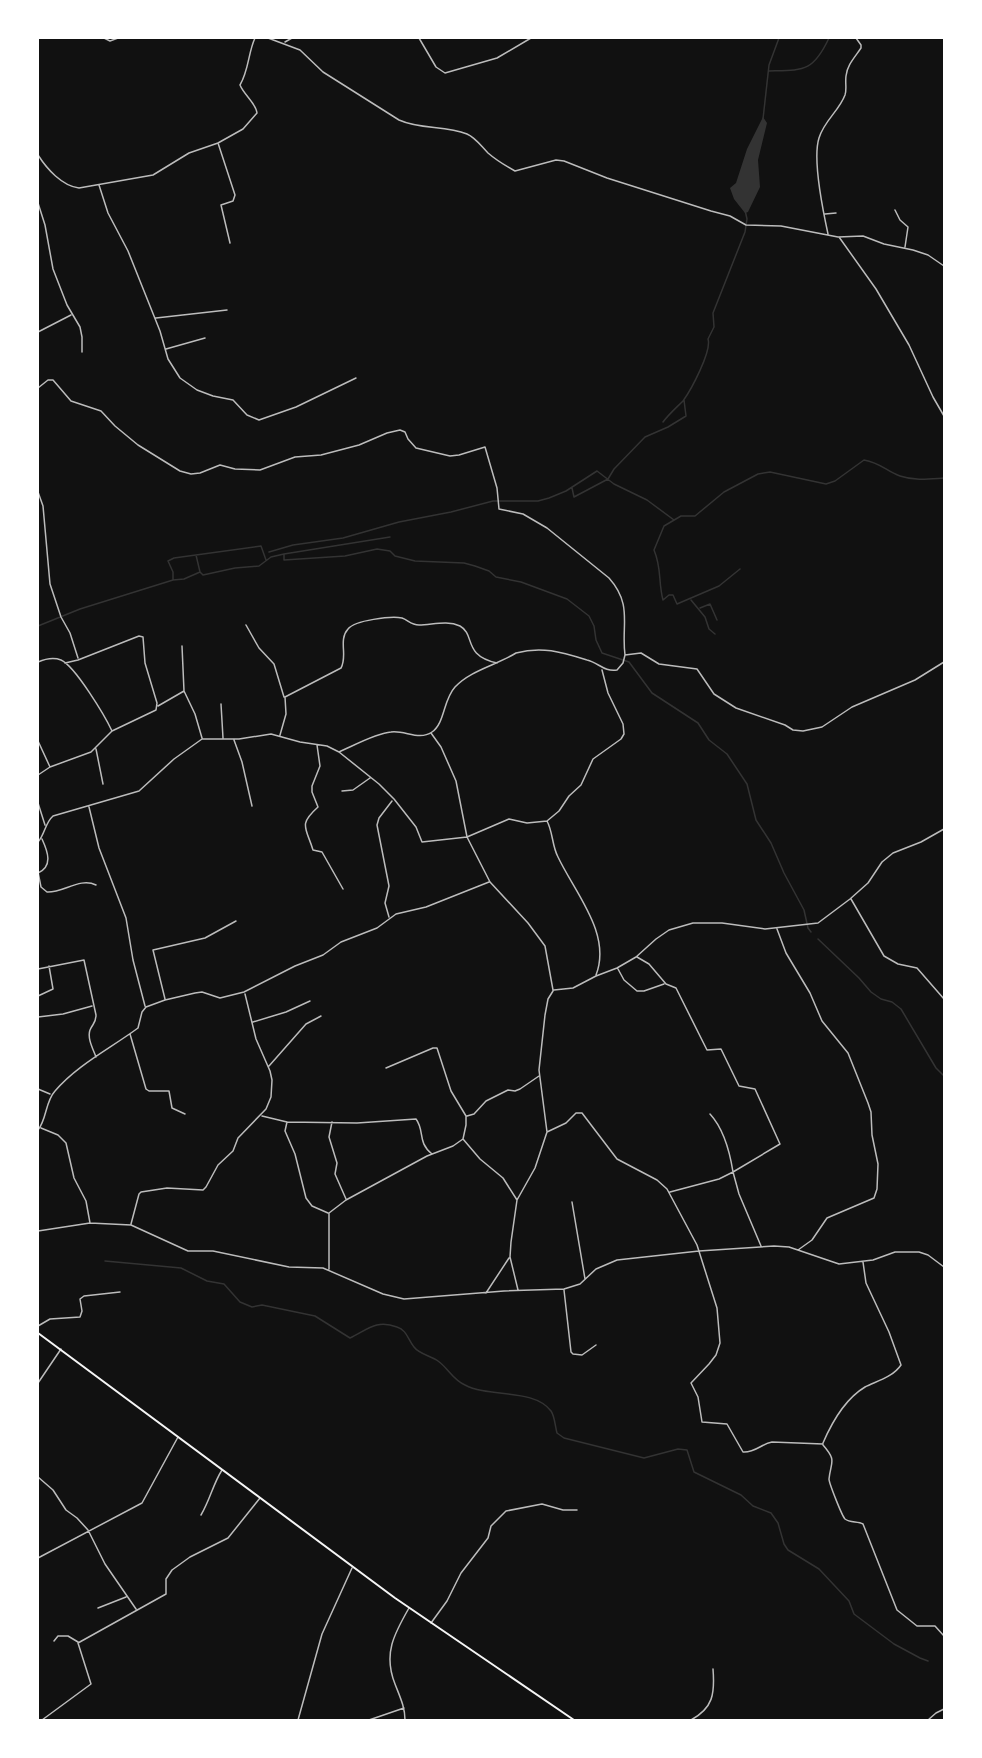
<svg xmlns="http://www.w3.org/2000/svg" width="982" height="1758" font-family="Ubuntu,sans-serif">
	<rect width="100%" height="100%" fill="#111"/>
	<path fill="#333" d="M763,117L767,123L758,160L760,187L748,212L745,213L734,199L730,188L736,183L747,149Z"/>
	<g fill="none" stroke-linecap="round" stroke-linejoin="round">
		<path stroke="#333" stroke-width="1.5" d="M769,71C804,70 813,72 829,38
			M763,119L769,65L779,38
			M663,422C669,414 676,408 683,401C691,390 712,351 708,339L714,327L713,313L745,232L747,219L745,210
			M572,488L574,497L608,479L614,469L645,437L668,427L686,416L684,400
			M269,552L293,545L343,538L399,522L451,512L493,501H538L549,498L566,491L597,471L614,484L647,500L674,520
			M284,554V560L345,556L377,549L390,551L395,556L415,561L464,563L475,566L489,571L496,577L521,582L567,599L589,616L594,626L596,640L602,653L629,662L652,693L698,723L709,740L727,754L747,784L756,820L771,843L784,873L804,910L808,928L811,932
			M740,569L719,586L677,604L673,595H669L663,600C658,581 662,569 654,550L664,526L681,516H695L724,492L758,474L770,472L826,484L835,481L864,460C881,463 886,471 900,476C915,481 929,479 944,478
			M200,572L203,575L235,568L259,566L271,557L284,554L390,537
			M173,580L184,579L200,572L196,555
			M691,600L705,617L709,629L715,634
			M700,608L710,604L717,620
			M38,626L80,609L173,580V572L168,561L174,558L261,546L266,560
			M818,939L859,978L871,992L881,999L892,1002L901,1009L936,1068L944,1076
			M105,1261L181,1268L207,1281L224,1284L240,1302L252,1307L262,1305L315,1316L350,1338C367,1330 376,1319 397,1327C407,1330 408,1340 414,1347C419,1354 431,1356 438,1361C448,1368 453,1380 465,1385C489,1398 534,1388 551,1411C555,1417 555,1426 557,1433L564,1438L644,1458L678,1449L687,1450L694,1472L741,1495L753,1506L771,1513L778,1523L784,1544L788,1550L819,1569L849,1601L854,1614L894,1644L920,1658L928,1661"/>
		<path stroke="#bcbcbc" stroke-width="1.5" d="M104,38L110,41L118,38
			M268,38L300,50L323,72L399,120C421,130 445,125 467,134C476,138 481,146 488,153C496,160 506,166 515,171L556,160L564,161L607,178L711,211L730,216L746,225L781,226L838,237L863,236L884,244L913,250L928,255L944,266
			M419,38L436,67L445,73L497,58L531,38
			M285,42L292,38
			M38,155C47,169 62,186 79,188L153,175L189,153L218,143
			M99,185L108,213L128,251L160,331L168,359L180,378L197,390L213,396L233,400L247,415L259,420L296,407L356,378
			M38,203L45,225L53,269L67,305L80,327L82,337V352
			M895,210L900,220L908,227L905,247
			M825,214L836,213
			M828,234C823,211 812,160 819,138C824,121 839,111 845,95C847,89 845,83 846,76C847,65 855,57 861,48V45L856,38
			M839,237L876,289L909,345L933,397L944,416
			M230,243L221,205L233,201L235,195L218,143L243,129L257,113C256,103 244,95 240,85C249,70 248,53 255,38
			M156,318L227,310
			M38,332L71,315
			M166,349L205,338
			M38,388L48,380H53L71,401L101,411L115,426L138,445L180,471L191,474L200,473L220,465L235,469L260,470L295,457L321,455L359,445L387,433L400,430L405,432L408,439L416,448L450,456L459,455L485,447L497,488L499,509L523,514L547,528L609,578C633,605 621,625 625,655
			M38,492L43,506L50,584L61,617L70,633L78,658
			M246,625L259,648L274,664L284,697
			M182,646L184,691L195,714L202,738
			M38,662C45,659 53,657 61,660C75,666 105,716 112,731L91,752L50,767
			M65,663L78,660L139,636L143,637L145,663L157,703L156,710L112,731
			M221,704L223,738
			M158,706L184,691
			M431,733L441,747L456,781L467,837L509,819L527,823L547,821C553,832 552,846 558,857C575,893 612,934 596,975
			M280,735L286,714L285,697L341,668C348,656 338,640 348,629C355,620 391,616 402,618C408,620 411,625 419,625C432,625 447,620 460,626C476,635 462,655 497,663
			M234,740L242,762L252,806
			M38,741L50,767L38,775
			M317,745L320,766L312,786V792L318,807C298,825 306,827 313,850L322,852L343,889
			M96,749L103,784
			M339,752C353,746 376,733 391,732C405,730 419,741 432,732C445,723 443,700 455,687C471,670 497,665 516,653C542,646 561,652 587,660C599,663 604,672 617,670L623,663L625,655L641,653L659,664L697,669L714,694L736,708L785,725L793,730L803,731L822,727L852,707L915,680L944,662
			M342,791L353,790L370,778
			M38,803L45,825
			M89,807L99,848L126,918L133,960L145,1006
			M547,821L559,811L569,796L581,785L593,759L621,739L624,734L623,724L608,693L602,670
			M38,842C45,834 45,823 53,816L139,791L174,759L202,739H239L271,734L300,742L327,746L339,752L379,784L394,799L416,827L422,842L467,837L490,882L528,923L545,946L553,990
			M38,872L41,887L47,892C63,893 80,877 96,885
			M38,873C53,866 48,852 42,839
			M851,899L884,956L898,964L917,968L944,999
			M389,917L385,903L389,886L377,825L379,818L392,801
			M777,929L786,953L810,993L822,1021L848,1053L868,1103L871,1112L872,1135L878,1164L877,1189L874,1198L827,1218L812,1240L798,1250
			M637,957L649,964L666,984L676,988L707,1050L721,1049L739,1086L755,1089L780,1144L733,1172L739,1194L761,1246
			M38,969L84,960L96,1015C96,1023 93,1023 90,1030C87,1038 93,1049 96,1057
			M618,969L624,980L637,991H644L664,984
			M554,990L573,988L596,976L617,968L636,957L656,939L669,930L693,923H722L765,929L818,923L850,899L868,883L882,862L893,853L921,842L944,829
			M38,996L53,989L49,966
			M165,999L153,950L205,938L236,921
			M38,1017L63,1014L92,1006
			M253,1022L286,1012L310,1001
			M130,1034L146,1089L149,1091H169L172,1108L185,1114
			M269,1066L306,1024L321,1016
			M38,1089L50,1094
			M262,1116L287,1122L285,1131L295,1154L306,1198L312,1206L328,1213
			M467,1116L474,1114L486,1101L508,1090L515,1091L520,1089L539,1076
			M287,1122L357,1123L416,1119C425,1131 417,1142 432,1154
			M332,1122L329,1137L337,1163L335,1174L346,1199
			M41,1128L58,1135L66,1143L74,1178L86,1201L90,1223
			M38,1130C47,1119 45,1102 55,1091C77,1065 111,1048 138,1028L142,1012L146,1007L165,1000L195,993L202,992L220,998L244,992L295,966L323,955L341,942L377,928L396,914L426,907L489,882
			M547,1132L566,1123L576,1113H582L617,1159L657,1180L667,1189L697,1245L717,1308L720,1343L716,1355L709,1364L691,1383L698,1397L702,1422L727,1424L743,1452C755,1453 761,1444 772,1442L823,1444
			M463,1139L480,1159L503,1178L517,1200
			M670,1192L719,1179L733,1172C730,1153 723,1128 710,1114
			M572,1202L585,1279
			M131,1224L139,1194L141,1192L167,1188L203,1190L206,1187L218,1165L233,1151L238,1138L266,1109L271,1097L272,1080L270,1071L256,1039L245,994
			M38,1231L90,1223L131,1225L188,1251H213L289,1267L323,1268L383,1294L404,1299L504,1291L564,1289L580,1284L596,1269L617,1260L699,1251L774,1246L789,1247L839,1264L873,1260L895,1252H919L928,1255L944,1267
			M329,1269V1213L346,1200L427,1156L453,1146L463,1139L466,1125V1116L451,1091L437,1048H433L386,1068
			M518,1290L510,1257L511,1242L517,1200L535,1168L547,1132L539,1070L545,1015L548,999L553,991
			M564,1290L571,1352L573,1354L582,1355L596,1345
			M486,1293L509,1258
			M38,1326L50,1319L80,1317L82,1311L80,1299L84,1296L120,1292
			M38,1383L61,1349
			M823,1443C832,1422 845,1399 865,1387C877,1381 893,1377 901,1365L889,1332L866,1283L863,1262
			M823,1445C837,1461 831,1461 829,1479C829,1483 842,1516 845,1519C850,1523 858,1521 863,1524L897,1610L917,1626H935L944,1636
			M38,1477L53,1490L66,1510L77,1518L88,1530L105,1564L136,1609
			M201,1515C210,1500 213,1484 222,1470
			M38,1558L142,1503L178,1437
			M98,1608L126,1597
			M431,1623L447,1601L461,1573L488,1538L491,1526L506,1511L542,1504L563,1510H577
			M54,1641L58,1636H68L78,1642
			M42,1720L91,1684L78,1643L166,1594V1579L172,1570L190,1557L228,1538L260,1498
			M298,1720L322,1634L352,1568
			M369,1720L404,1708
			M405,1720C405,1707 400,1697 395,1684C383,1654 394,1634 409,1608
			M691,1720C713,1708 715,1694 713,1669
			M928,1720L936,1713L944,1709"/>
		<path stroke="#f5f5f5" stroke-width="2" d="M38,1333L395,1598L574,1720"/>
	</g>
	<rect width="982" height="1758" fill="none" stroke="#ffffff" stroke-width="78"/>
</svg>
